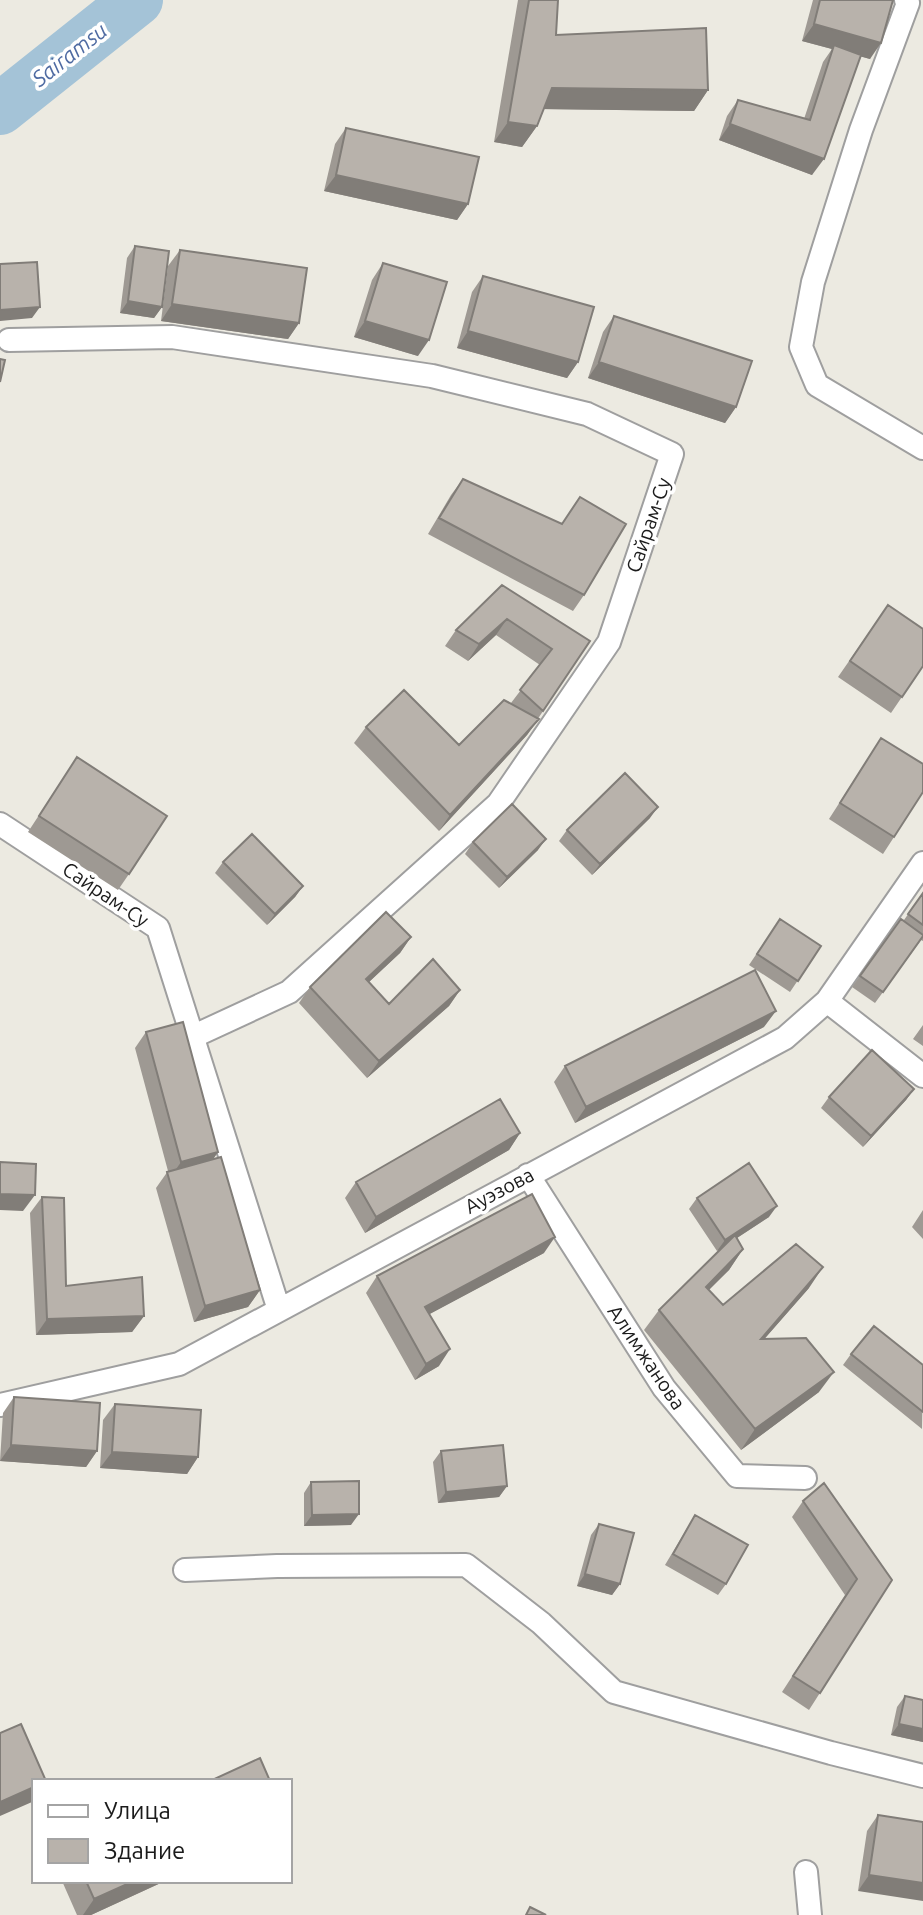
<svg xmlns="http://www.w3.org/2000/svg" width="923" height="1915" font-family="Ubuntu,sans-serif">
	<rect width="100%" height="100%" fill="#eceae1"/>
	<g fill="none" stroke-linecap="round" stroke-linejoin="round">
		<path stroke="#a4c3d7" stroke-width="52" d="M0,109L137,0"/>
		<defs>
			<path id="street" d="M906,0L908,3L861,130L813,282L801,347L817,385L923,448
				M9,340L172,337L432,376L587,414L672,454L609,642L498,804L289,992L192,1037
				M0,824L158,928L279,1310
				M827,1001L923,1076
				M528,1175L664,1388L737,1476L805,1478
				M0,1405L179,1364L785,1038L827,1001L923,863
				M185,1570L277,1566L466,1565L541,1623L614,1692L831,1753L923,1776
				M806,1872L810,1915"/>
		</defs>
		<use href="#street" stroke="#9f9f9f" stroke-width="26"/>
		<use href="#street" stroke="#fff" stroke-width="22"/>
	</g>
	<path fill="#9e9993" d="M518,0H558L556,35L708,90L694,111L544,109L537,126L522,147L494,142Z
		M813,0H893L870,59L860,56L812,175L719,140L727,116L738,100L804,119L823,62L832,49L802,41Z
		M346,128L468,204L457,220L324,191L335,144Z
		M135,246L162,307L154,318L120,313L127,258Z
		M180,250L299,323L288,339L161,321L168,266Z
		M383,263L418,356L354,337L372,280Z
		M483,276L578,362L567,378L457,348L472,292Z
		M614,316L736,407L725,423L588,378L603,332Z
		M463,479L584,595L573,611L428,534L451,495Z
		M502,585L590,641L527,735L439,831L354,743L366,727L459,745L511,703L540,665L496,635L468,661L445,646L456,630Z
		M888,605L923,666L891,713L838,677Z
		M881,738L894,837L883,854L829,819Z
		M77,757L129,874L118,890L28,832Z
		M650,818L592,875L559,841L567,830Z
		M473,842L538,850L499,888L465,854Z
		M223,862L303,886L295,897L267,925L215,873Z
		M923,893V941L921,940L875,1003L852,987L901,919L904,920Z
		M780,919L821,946L790,992L749,965Z
		M411,937L400,953L369,982L389,1004L460,990L449,1006L367,1078L299,1003L310,987Z
		M923,1025V1046L913,1039Z
		M764,1027L575,1123L554,1082L565,1066Z
		M146,1032L218,1152L213,1159L260,1290L248,1307L194,1322L156,1188L168,1171L135,1048Z
		M914,1089L906,1100L863,1147L821,1108L829,1097Z
		M520,1133L509,1150L365,1233L345,1198L356,1182Z
		M42,1197L66,1286L144,1316L132,1332L36,1335L30,1213Z
		M697,1198L769,1217L737,1238L743,1249L729,1270L708,1290L723,1305L809,1288L764,1339L819,1392L741,1450L644,1330L659,1310L720,1249L717,1251L689,1209Z
		M923,1210V1239L912,1227Z
		M544,1253L429,1314L439,1366L415,1380L366,1293L377,1276Z
		M851,1354L923,1365L922,1429L843,1365Z
		M14,1397L97,1451L86,1467L0,1461L3,1413Z
		M115,1404L198,1457L187,1474L100,1468L103,1420Z
		M441,1451L507,1486L499,1497L438,1503L433,1462Z
		M311,1482L351,1525L304,1526V1493Z
		M803,1501L892,1580L809,1710L782,1692L845,1595L792,1517Z
		M695,1515L726,1584L718,1595L665,1565Z
		M599,1524L620,1584L612,1595L577,1586L591,1535Z
		M905,1696L923,1700V1742L891,1735L897,1707Z
		M878,1815L923,1822L858,1891L867,1831Z
		M62,1881H165L91,1915H77Z"/>
	<path fill="#817d78" d="M814,24L881,43L870,59L833,49L834,45L832,49L802,41Z
		M552,88L708,90L694,111L538,109Z
		M508,122L537,126L522,147L494,142Z
		M730,124L824,159L812,175L719,140Z
		M336,175L468,204L457,220L324,191Z
		M128,301L162,307L154,318L120,313Z
		M172,304L299,323L288,339L161,321Z
		M40,307L32,318L0,321V310Z
		M365,321L429,340L418,356L354,337Z
		M468,331L578,362L567,378L457,348Z
		M599,362L736,407L725,423L588,378Z
		M507,619L496,635L468,661L479,644Z
		M539,719L527,735L439,831L450,815Z
		M658,807L650,818L592,875L600,864Z
		M546,839L538,850L499,888L507,877Z
		M303,886L295,897L267,925L275,914Z
		M411,937L400,953L355,995L366,979Z
		M460,990L449,1006L367,1078L379,1061Z
		M776,1011L764,1027L575,1123L586,1107Z
		M914,1089L906,1100L863,1147L871,1136Z
		M520,1133L509,1150L365,1233L376,1217Z
		M218,1152L207,1168L170,1178L181,1162Z
		M0,1194L35,1195L23,1211L0,1210Z
		M777,1206L769,1217L717,1251L725,1240Z
		M555,1237L544,1253L413,1323L425,1307Z
		M743,1249L729,1270L691,1308L706,1287Z
		M823,1267L809,1288L746,1360L761,1339Z
		M260,1290L248,1307L194,1322L205,1306Z
		M144,1316L132,1332L36,1335L47,1319Z
		M450,1349L439,1366L415,1380L426,1364Z
		M834,1372L819,1392L741,1450L755,1429Z
		M11,1445L97,1451L86,1467L0,1461Z
		M112,1452L198,1457L187,1474L100,1468Z
		M507,1486L499,1497L438,1503L446,1492Z
		M359,1514L351,1525L304,1526L312,1515Z
		M585,1574L620,1584L612,1595L577,1586Z
		M899,1724L923,1729V1742L891,1735Z
		M34,1787V1800L32,1802L0,1816V1802Z
		M869,1875L923,1883V1901L858,1891Z
		M134,1881H165L91,1915H83L94,1899Z"/>
	<path fill="#b8b2ab" stroke="#817d78" stroke-width="2" d="M529,0H558L556,35L706,28L708,90L552,88L537,126L508,122Z
		M820,0H893L881,43L814,24Z
		M834,45L861,55L824,159L730,124L738,100L810,120Z
		M346,128L479,157L468,204L336,175Z
		M135,246L169,251L162,307L128,301Z
		M180,250L307,268L299,323L172,304Z
		M37,262L40,307L0,310V264Z
		M383,263L447,282L429,340L365,321Z
		M483,276L594,307L578,362L468,331Z
		M614,316L752,361L736,407L599,362Z
		M0,359L5,360L0,382Z
		M463,479L562,524L580,497L626,524L584,595L439,518Z
		M502,585L590,641L543,711L520,690L552,649L507,619L479,644L456,630Z
		M888,605L923,629V666L902,697L850,661Z
		M404,690L459,745L504,700L539,719L450,815L366,727Z
		M881,738L923,764V792L894,837L840,803Z
		M77,757L167,816L129,874L39,816Z
		M625,773L658,807L600,864L567,830Z
		M512,804L546,839L507,877L473,842Z
		M252,834L303,886L275,914L223,862Z
		M923,893V925L908,914Z
		M386,912L411,937L366,979L389,1004L433,959L460,990L379,1061L310,987Z
		M780,919L821,946L798,981L757,954Z
		M901,919L923,935V936L883,992L860,976Z
		M755,970L776,1011L586,1107L565,1066Z
		M183,1022L218,1152L181,1162L146,1032Z
		M872,1050L914,1089L871,1136L829,1097Z
		M500,1099L520,1133L376,1217L356,1182Z
		M221,1157L260,1290L205,1306L167,1172Z
		M0,1162L36,1164L35,1195L0,1194Z
		M749,1163L777,1206L725,1240L697,1198Z
		M532,1194L555,1237L425,1307L450,1349L426,1364L377,1276Z
		M42,1197L64,1198L66,1286L142,1277L144,1316L47,1319Z
		M735,1235L743,1249L706,1287L723,1305L796,1244L823,1267L761,1339L806,1338L834,1372L755,1429L659,1310Z
		M874,1326L923,1365V1412L851,1354Z
		M14,1397L100,1403L97,1451L11,1445Z
		M115,1404L201,1410L198,1457L112,1452Z
		M503,1445L507,1486L446,1492L441,1451Z
		M359,1481V1514L312,1515L311,1482Z
		M824,1483L892,1580L820,1693L793,1676L857,1579L803,1501Z
		M695,1515L748,1545L726,1584L673,1554Z
		M599,1524L634,1533L620,1584L585,1574Z
		M905,1696L923,1700V1729L899,1724Z
		M21,1724L46,1781H34V1787L0,1802V1733Z
		M260,1758L270,1781H210Z
		M878,1815L923,1822V1883L869,1875Z
		M86,1881H134L94,1899Z
		M530,1907L546,1915H526Z"/>
	<g text-anchor="middle" dominant-baseline="central" stroke-width="7" stroke-linejoin="round" paint-order="stroke">
		<g font-size="20" fill="#1b1b1b" stroke="#fff">
			<text transform="translate(648 525) rotate(-71)">Сайрам-Су</text>
			<text transform="translate(106 894) rotate(34)">Сайрам-Су</text>
			<text transform="translate(499 1190) rotate(-28)">Ауэзова</text>
			<text transform="translate(647 1357) rotate(56)">Алимжанова</text>
		</g>
		<g font-size="22" font-style="italic" fill="#4f6ba2" stroke="#fff">
			<text transform="translate(69 54) rotate(-38)">Sairamsu</text>
		</g>
	</g>
	<rect x="32" y="1779" width="260" height="104" fill="#ffffff" stroke="#a4a4a4" stroke-width="2"/>
	<rect x="48" y="1805" width="40" height="12" fill="#ffffff" stroke="#a4a4a4" stroke-width="2"/>
	<text x="104" y="1819" font-size="24" fill="#1b1b1b">Улица</text>
	<rect x="48" y="1839" width="40" height="24" fill="#b8b2ab" stroke="#a4a4a4" stroke-width="2"/>
	<text x="104" y="1859" font-size="24" fill="#1b1b1b">Здание</text>
</svg>
